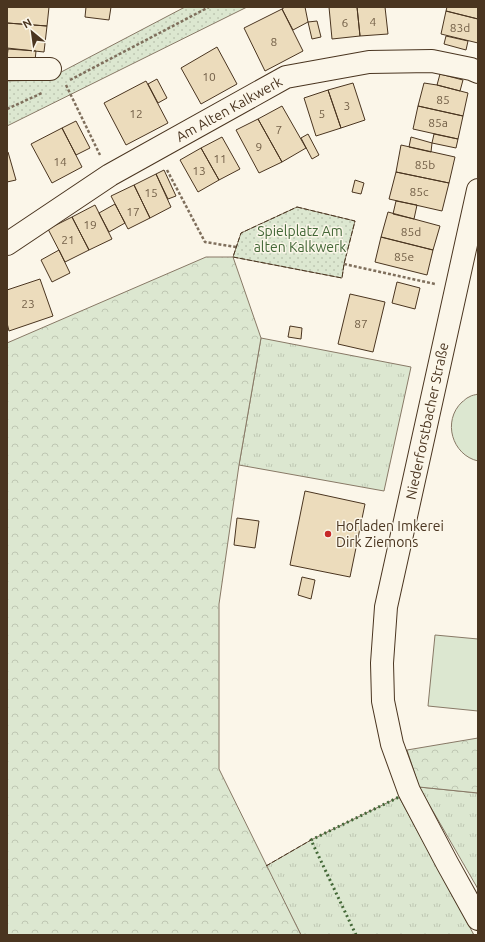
<svg xmlns="http://www.w3.org/2000/svg" width="485" height="942" font-family="Ubuntu,sans-serif">
	<defs>
		<pattern id="grass-tufts" width="24" height="20" patternUnits="userSpaceOnUse"><rect width="24" height="20" fill="#dce7d0"/><path d="M3 7l-1-3M5 7V3M7 7l1-3M15 17l-1-3M17 17v-4M19 17l1-3" fill="none" stroke="#bec7b2"/></pattern>
		<pattern id="forest-crowns" width="20" height="18" patternUnits="userSpaceOnUse"><rect width="20" height="18" fill="#dce7d0"/><path d="M2 6a3 3 0 1 1 6 0M12 15a3 3 0 1 1 6 0" fill="none" stroke="#bec7b2"/></pattern>
		<pattern id="park-dots" width="8" height="8" patternUnits="userSpaceOnUse"><rect width="8" height="8" fill="#dce7d0"/><path d="M2 2h.1M6 6h.1" fill="none" stroke="#bec7b2" stroke-width="1.8" stroke-linecap="round"/></pattern>
	</defs>
	<rect width="100%" height="100%" fill="#fbf6e9"/>
	<path fill="url(#grass-tufts)" stroke="#887966" d="M261,338L411,367L384,491L239,465Z
		M419,787L478,793V889Z
		M399,797L474,935H301L266,866L311,840Z"/>
	<path fill="url(#forest-crowns)" stroke="#887966" d="M206,257H233L261,338L239,465L219,604V769L301,935H7V343Z
		M478,738V793L419,787L407,750Z"/>
	<path fill="url(#park-dots)" stroke="#887966" d="M185,7H247L7,126V81L46,80Z
		M297,207L355,221L344,264L342,278L233,257L241,233Z"/>
	<path fill="#dce7d0" stroke="#887966" d="M478,394V461C452,455 442,421 462,402C464,401 466,398 469,397C472,395 475,395 478,394Z
		M435,635L478,639V711L428,706Z"/>
	<path fill="#ecdcbc" stroke="#4a3520" d="M7,7H49L47,26L7,23Z
		M86,7H111L109,20L85,17Z
		M285,7H305L308,22L293,30L282,9Z
		M329,7H357L360,36L332,39Z
		M357,7H385L388,34L360,36Z
		M447,7H478V19L446,11Z
		M282,9L303,51L265,71L244,28Z
		M446,11L478,19V43L441,34Z
		M317,21L321,37L312,39L308,22Z
		M7,23L47,26L44,52L7,48Z
		M446,36L468,41L466,50L444,44Z
		M217,47L237,84L201,104L181,68Z
		M8,49L36,51L35,61L7,58Z
		M440,74L463,80L460,91L437,85Z
		M157,79L167,98L158,103L148,84Z
		M146,81L168,123L126,145L104,103Z
		M353,83L365,120L341,128L328,90Z
		M424,83L437,85L468,93L463,116L418,106Z
		M328,90L341,128L316,136L304,98Z
		M282,106L306,148L282,162L258,119Z
		M418,106L463,116L458,139L413,129Z
		M258,119L282,162L259,173L236,130Z
		M76,121L90,148L76,155L62,128Z
		M62,128L82,167L52,183L31,144Z
		M308,134L319,155L312,159L301,138Z
		M434,134L458,139L456,148L432,143Z
		M222,137L240,169L219,180L201,148Z
		M411,137L432,143L431,152L409,147Z
		M401,145L455,157L449,183L396,172Z
		M201,148L219,180L198,192L180,160Z
		M8,152L16,180L7,182V153Z
		M164,170L176,196L168,199L156,174Z
		M396,172L449,183L442,211L389,199Z
		M156,174L171,207L150,218L134,185Z
		M355,180L364,183L361,194L352,192Z
		M134,185L150,218L128,229L111,196Z
		M396,201L417,205L414,219L393,214Z
		M115,204L125,223L109,232L99,213Z
		M95,205L112,239L89,250L72,217Z
		M388,212L440,226L433,250L381,237Z
		M72,217L89,250L65,262L48,229Z
		M381,237L433,250L427,275L375,262Z
		M59,250L70,273L52,282L41,260Z
		M40,279L53,316L9,331L7,323V290Z
		M397,282L420,288L415,309L392,303Z
		M350,294L385,302L373,352L338,344Z
		M290,326L302,328L301,339L288,337Z
		M305,491L365,504L350,577L290,565Z
		M237,518L259,521L255,548L234,545Z
		M302,577L315,580L311,599L298,595Z"/>
	<g fill="none" stroke-linecap="round" stroke-linejoin="round">
		<defs>
			<path id="minor" d="M7,69H50
				M478,190L386,607L382,663L383,701L392,744L409,791L447,863L478,919
				M7,244L110,175L286,77L369,62L432,61L471,69L478,72"/>
		</defs>
		<use href="#minor" stroke="#4a3520" stroke-width="24"/>
		<path stroke="#7f6f5c" stroke-width="2.5" stroke-dasharray="3 2" stroke-linecap="butt" d="M70,80L209,7
			M66,85L100,155
			M7,109L42,93
			M167,170L205,242L236,247
			M344,264L435,284"/>
		<use href="#minor" stroke="#fbf6e9" stroke-width="22"/>
		<path stroke="#436837" stroke-width="3" stroke-dasharray="2 3" stroke-linecap="butt" d="M356,935L311,840L399,797"/>
		<path stroke="#4a3520" stroke-width="1" stroke-dasharray="5 2" stroke-linecap="butt" d="M297,207L355,221L344,264L342,278L233,257L241,233Z
			M266,866L311,840"/>
	</g>
	<circle fill="#c62828" stroke="#fbf6e9" stroke-width="1.5" cx="328" cy="534" r="4"/>
	<g text-anchor="middle" dominant-baseline="central" stroke-width="3" stroke-linejoin="round" paint-order="stroke">
		<g font-size="12" fill="#725f47">
			<text x="373" y="21">4</text>
			<text x="345" y="22">6</text>
			<text x="460" y="27">83d</text>
			<text x="274" y="41">8</text>
			<text x="209" y="76">10</text>
			<text x="443" y="99">85</text>
			<text x="347" y="105">3</text>
			<text x="136" y="113">12</text>
			<text x="322" y="113">5</text>
			<text x="438" y="122">85a</text>
			<text x="279" y="129">7</text>
			<text x="259" y="146">9</text>
			<text x="220" y="158">11</text>
			<text x="60" y="161">14</text>
			<text x="425" y="164">85b</text>
			<text x="199" y="170">13</text>
			<text x="419" y="191">85c</text>
			<text x="151" y="192">15</text>
			<text x="133" y="211">17</text>
			<text x="90" y="224">19</text>
			<text x="411" y="231">85d</text>
			<text x="68" y="239">21</text>
			<text x="404" y="256">85e</text>
			<text x="28" y="303">23</text>
			<text x="361" y="323">87</text>
		</g>
		<g font-size="14" fill="#4a3520" stroke="#fbf6e9">
			<text transform="translate(229 109) rotate(-29)">Am Alten Kalkwerk</text>
			<text transform="translate(427 421) rotate(-78)">Niederforstbacher Straße</text>
		</g>
		<g font-size="14" fill="#436837" stroke="#fbf6e9">
			<text x="300" y="231">Spielplatz Am<tspan x="300" dy="16">alten Kalkwerk</tspan></text>
		</g>
		<g font-size="14" fill="#4a3520" stroke="#fbf6e9" text-anchor="start">
			<text x="336" y="526">Hofladen Imkerei<tspan x="336" dy="16">Dirk Ziemons</tspan></text>
		</g>
	</g>
	<rect width="485" height="942" fill="none" stroke="#4a3520" stroke-width="16"/>
	<g transform="translate(32 32) rotate(331)" stroke="#fbf6e9" stroke-width="3" paint-order="stroke">
	<path d="M0-3L7 15L0 10L-7 15Z" fill="#4a3520"/>
	<text y="-6" font-size="11" font-weight="bold" text-anchor="middle" fill="#4a3520">N</text>
	</g>
</svg>
